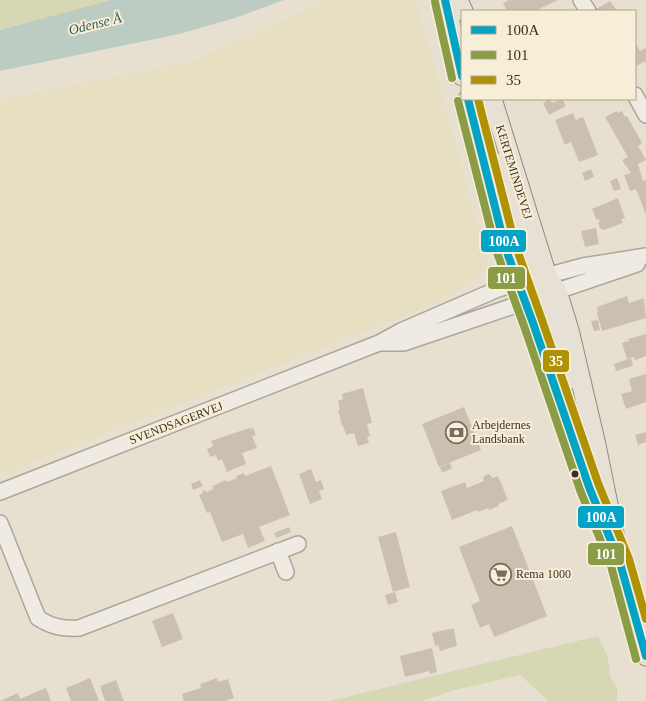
<svg xmlns="http://www.w3.org/2000/svg" width="646" height="701" font-family="'Times New Roman',serif">
	<rect width="100%" height="100%" fill="#e7e0d1"/>
	<path fill="#e6dfc2" d="M327,0H416L490,271L437,303L0,475V99L193,61Z"/>
	<path fill="#d6d7b3" d="M0,0H111L0,30Z
		M598,636L608,657L610,676L617,688V701H549L520,675L455,690L421,701H330Z"/>
	<path fill="#bcccc2" d="M111,0H284L235,18L179,34L0,71V30Z"/>
	<path fill="#cbbfb2" d="M509,0H558L535,11H507L503,3Z
		M610,1L617,11H598L596,9Z
		M635,42L640,51L646,48V64L645,61L635,67Z
		M550,99L552,103L562,99L566,106L549,115L543,103Z
		M617,111L618,113L622,111L625,117L627,116L642,143L638,146L646,160L638,164L643,181L646,180V215L636,189L630,191L624,175L631,173L622,160L628,157L605,117Z
		M573,113L576,120L583,117L598,155L579,162L571,142L565,145L555,120Z
		M591,169L594,177L585,181L582,173Z
		M617,178L621,189L614,191L610,181Z
		M618,198L625,218L621,219L623,223L604,230L600,228L598,223L600,220L596,219L592,209Z
		M596,228L599,244L585,247L581,231Z
		M627,296L629,303L644,298L646,318L602,331L597,313L598,312L597,307Z
		M598,320L600,330L594,331L591,321Z
		M646,334V356L635,360L633,357L627,359L622,343L629,341L628,339Z
		M631,358L633,366L616,371L614,364Z
		M646,374V402L626,409L621,394L632,391L629,379Z
		M363,388L372,423L367,424L370,436L367,437L369,443L358,446L354,433L346,435L343,426H342L338,410H340L338,401L343,399L342,394Z
		M464,407L481,450L439,467L422,424Z
		M249,428L250,429L253,428L256,435L252,436L257,448L242,453L246,464L227,472L222,459L218,461L216,455L210,457L207,449L213,446L211,441Z
		M646,432V442L638,445L635,435Z
		M450,463L452,468L442,473L440,467Z
		M271,466L290,515L259,527L265,541L248,548L243,534L222,542L210,512L207,513L199,495L203,493L202,491L205,490L206,492L212,490L213,488L212,486L226,480L227,482L237,478L236,476L244,473L245,476Z
		M311,469L316,482L321,480L324,489L319,491L322,499L310,504L299,474Z
		M489,474L493,478L498,476L508,500L498,504L499,506L489,510L488,508L478,512L477,510L452,520L441,491L465,482L467,488L484,481L483,478L484,476Z
		M200,480L203,486L193,490L191,484Z
		M512,526L547,616L494,637L489,624L480,628L471,605L480,601L459,547Z
		M289,527L291,532L276,538L274,533Z
		M396,532L410,587L393,592L378,537Z
		M395,592L398,602L388,605L385,595Z
		M173,613L183,639L162,647L152,621Z
		M449,629H454L457,646L440,651L438,645L435,646L432,633Z
		M432,648L437,672L430,674L429,671L405,677L400,656Z
		M90,678L99,701H71L66,688Z
		M217,678L218,682L228,679L234,698L225,701H184L182,694L201,688L200,684Z
		M116,680L124,701H105L100,686Z
		M46,688L51,701H0L18,693L20,699Z"/>
	<g fill="none" stroke-linecap="round" stroke-linejoin="round">
		<defs>
			<path id="minor" d="M581,0L588,11
				M635,95L646,115
				M381,343H404L637,264
				M0,492L379,343L401,331L498,289L583,266L646,256
				M0,523L38,618C52,627 63,629 79,628L298,544
				M278,551L286,572"/>
			<path id="major" d="M445,0L462,76
				M458,0L463,11
				M468,99L505,247L533,323L589,487L602,520
				M492,99L547,276L557,291L569,330L596,445L620,563L646,656
				M496,163L534,279L556,291
				M519,284L534,289L540,297L570,379"/>
		</defs>
		<use href="#minor" stroke="#ada599" stroke-width="18"/>
		<use href="#major" stroke="#928b80" stroke-width="21"/>
		<use href="#minor" stroke="#efebe3" stroke-width="15"/>
		<use href="#major" stroke="#e6e1d4" stroke-width="19"/>
		<defs>
			<path id="bus-1" d="M445,0L462,76
				M468,99L505,247L533,323L589,487L620,563L646,656"/>
			<path id="bus-2" d="M435,2L452,78
				M458,101L496,250L524,326L580,490L611,566L636,659"/>
			<path id="bus-3" d="M478,99L515,244L542,320L598,483L629,559L646,619"/>
		</defs>
		<use href="#bus-1" stroke="#f7eed8" stroke-width="11"/>
		<use href="#bus-2" stroke="#f7eed8" stroke-width="11"/>
		<use href="#bus-3" stroke="#f7eed8" stroke-width="11"/>
		<use href="#bus-1" stroke="#03a3c5" stroke-width="8"/>
		<use href="#bus-2" stroke="#8b9c46" stroke-width="8"/>
		<use href="#bus-3" stroke="#af9106" stroke-width="8"/>
	</g>
	<defs>
		<symbol id="bank-ring" viewBox="-11 -11 22 22"><circle r="9.5" fill="#f7eed8" stroke="#786c5e" stroke-width="1.5"/><path d="M-6-4H6V4H-6ZM0-2.3a2.3 2.3 0 1 0 0 4.6a2.3 2.3 0 1 0 0-4.6Z" fill="#786c5e"/></symbol>
		<symbol id="supermarket-ring" viewBox="-11 -11 22 22"><circle r="9.5" fill="#f7eed8" stroke="#786c5e" stroke-width="1.5"/><path d="M-6-5.5h2.5l.6 2H6L4.5 2H-2.5L-4.4-4H-6ZM-1.5 3.2a1.3 1.3 0 1 0 .1 0ZM3 3.2a1.3 1.3 0 1 0 .1 0Z" fill="#786c5e"/></symbol>
	</defs>
	<g fill-rule="evenodd">
		<use href="#bank-ring" x="444" y="420" width="25" height="25"/>
		<use href="#supermarket-ring" x="488" y="562" width="25" height="25"/>
	</g>
	<circle fill="#3d2e20" stroke="#f7eed8" stroke-width="2" cx="575" cy="474" r="4.5"/>
	<g text-anchor="middle" dominant-baseline="central" stroke-width="4" stroke-linejoin="round" paint-order="stroke">
		<g font-size="12" fill="#3d2e20" stroke="#f7eed8">
			<text transform="translate(514 172) rotate(73)">KERTEMINDEVEJ</text>
			<text transform="translate(176 423) rotate(-21)">SVENDSAGERVEJ</text>
		</g>
		<g font-size="12" fill="#3d2e20" stroke="#f7eed8" text-anchor="start">
			<text x="472" y="425">Arbejdernes<tspan x="472" dy="14">Landsbank</tspan></text>
			<text x="516" y="574">Rema 1000</text>
		</g>
		<g font-size="14" font-style="italic" fill="#2f5d5a" stroke="#f7eed8">
			<text transform="translate(95 24) rotate(-14)">Odense Å</text>
		</g>
	</g>
	<g stroke="#f7eed8" stroke-width="2">
		<rect x="480" y="229" width="47" height="24" rx="5" fill="#03a3c5"/>
		<rect x="487" y="266" width="39" height="24" rx="5" fill="#8b9c46"/>
		<rect x="542" y="349" width="28" height="24" rx="5" fill="#af9106"/>
		<rect x="577" y="505" width="48" height="24" rx="5" fill="#03a3c5"/>
		<rect x="587" y="542" width="38" height="24" rx="5" fill="#8b9c46"/>
	</g>
	<g font-size="14" text-anchor="middle" font-weight="bold" fill="#fff">
		<text x="504" y="246">100A</text>
		<text x="506" y="283">101</text>
		<text x="556" y="366">35</text>
		<text x="601" y="522">100A</text>
		<text x="606" y="559">101</text>
	</g>
	<rect x="461" y="10" width="175" height="90" fill="#f7eed8" stroke="#ada18e"/>
	<rect x="471" y="26" width="25" height="8" fill="#03a3c5" stroke="#ada18e"/>
	<text x="506" y="35" font-size="15" fill="#3d2e20">100A</text>
	<rect x="471" y="51" width="25" height="8" fill="#8b9c46" stroke="#ada18e"/>
	<text x="506" y="60" font-size="15" fill="#3d2e20">101</text>
	<rect x="471" y="76" width="25" height="8" fill="#af9106" stroke="#ada18e"/>
	<text x="506" y="85" font-size="15" fill="#3d2e20">35</text>
</svg>
